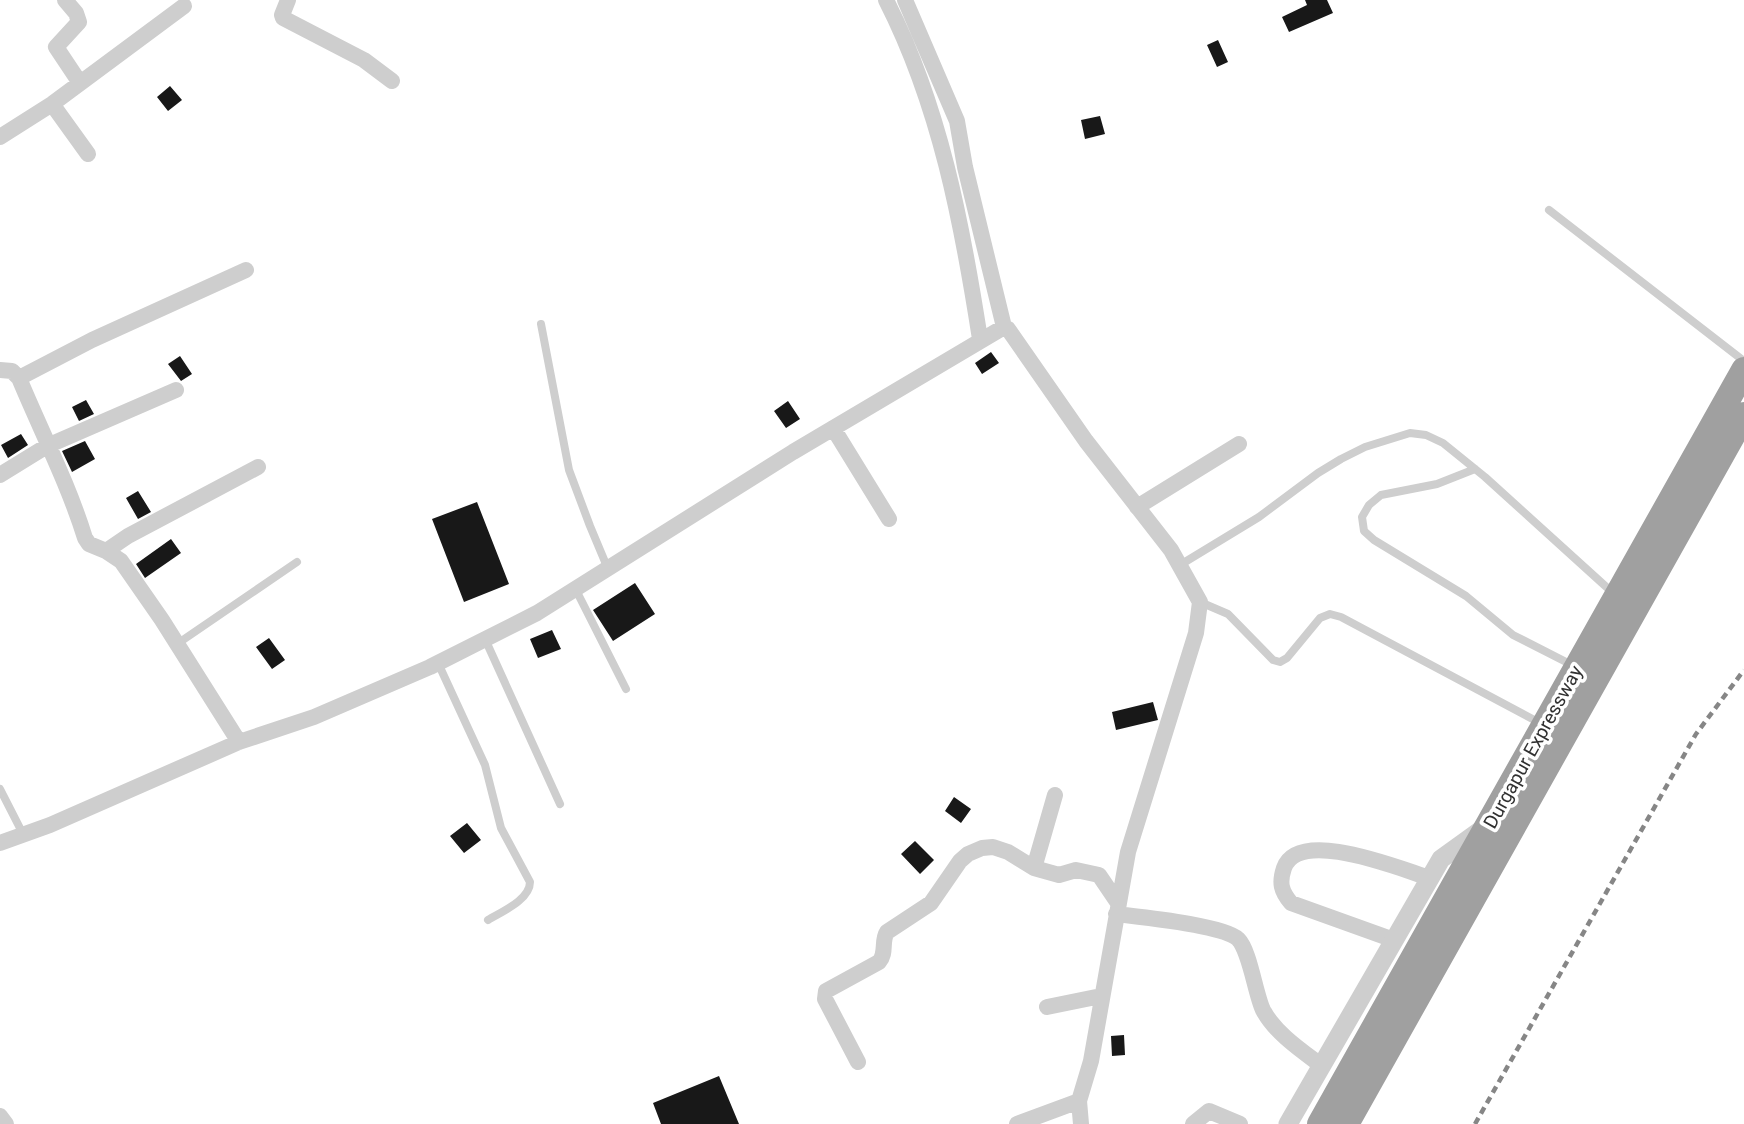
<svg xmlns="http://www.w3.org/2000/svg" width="1744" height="1124" font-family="Roboto,sans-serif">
	<rect width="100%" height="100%" fill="#fff"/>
	<path fill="#181818" d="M1305,0H1327L1333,13L1289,32L1282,17L1307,5Z
		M1218,40L1228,62L1217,67L1207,45Z
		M170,86L182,100L168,111L157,97Z
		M1100,116L1105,134L1085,139L1081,120Z
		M991,352L999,363L982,374L975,363Z
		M180,356L192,374L181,381L168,364Z
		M86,400L94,414L79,421L72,407Z
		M788,401L800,419L786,428L774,411Z
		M21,434L28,445L8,458L1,445Z
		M85,441L95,459L72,472L62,451Z
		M138,491L151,512L138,519L126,498Z
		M477,502L509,584L464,602L432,519Z
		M171,539L181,553L145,578L136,564Z
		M635,583L655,614L613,641L593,610Z
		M552,630L561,649L538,658L530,639Z
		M269,638L285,660L272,669L256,647Z
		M1153,702L1158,720L1116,730L1112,712Z
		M954,797L971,809L961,823L945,811Z
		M467,823L481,840L464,853L450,836Z
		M915,841L934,860L920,874L901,854Z
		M1124,1035L1125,1055L1112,1056L1111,1036Z
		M719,1076L739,1124H661L653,1103Z"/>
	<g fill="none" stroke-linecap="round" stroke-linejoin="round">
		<path stroke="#cecece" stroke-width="8" d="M1549,210L1744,361
			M541,324L569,470L590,526L608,569
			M1475,469L1437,484L1381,495L1369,505L1362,517L1364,531L1374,540L1466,596L1513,635L1572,665
			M1180,565L1259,517L1318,473L1341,459L1365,447L1410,433L1426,435L1443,443L1485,477L1613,593
			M576,590L626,689
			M1200,602L1228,614L1273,660L1280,662L1287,658L1320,618L1330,614L1341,617L1540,723
			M485,639L560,804
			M177,644L297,562
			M438,663L485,765L501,828L530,882C530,900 501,912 488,920
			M0,789L23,834"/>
		<path stroke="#cecece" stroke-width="16" d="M65,0L76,13L79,22L56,47L80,83
			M288,0L282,15L283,18L364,60L392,81
			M886,0C940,106 962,223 980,339
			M905,0L957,121L965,167L1004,327
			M52,104L88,154
			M0,137L52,104L184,6
			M0,370L12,371L19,378C41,431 68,483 85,538L89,544L106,551L121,561L162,620L239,742
			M19,378L92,340L246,270
			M833,428L889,519
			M0,475L47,446L176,390
			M1137,507L1239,444
			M106,551L128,536L258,467
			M0,843L50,825L239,742L314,717L430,667L537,613L793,452L1004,327L1008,329L1086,441L1171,550L1200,602L1196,633L1128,852L1091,1061L1079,1101L1081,1124
			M1034,868L1055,795
			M1116,914C1140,917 1223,925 1238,939C1250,951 1255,993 1263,1010C1275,1033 1302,1051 1322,1066
			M1394,940L1291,903C1281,891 1279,883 1284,868C1299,827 1400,869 1430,878
			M1047,1007L1101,996
			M858,1062L825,999L826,991L879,962C887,953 881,941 887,932L931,903L960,861L968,854L982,848L993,847L1008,852L1034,868L1059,875L1076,870L1099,875L1118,903
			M0,1116L6,1124
			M1017,1124L1079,1101
			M1193,1124L1209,1111L1240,1124"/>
		<path stroke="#cecece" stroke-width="19" d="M1288,1124L1441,859L1484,828"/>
		<path stroke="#a0a0a0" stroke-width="26" d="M1320,1124L1744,370
			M1346,1124L1744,415"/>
		<path stroke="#868686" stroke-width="4.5" stroke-dasharray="7 5" stroke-linecap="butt" d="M1475,1124L1696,734L1744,670"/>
	</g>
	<g text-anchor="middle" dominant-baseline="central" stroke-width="7" stroke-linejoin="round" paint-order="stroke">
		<g font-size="19" fill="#313131" stroke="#fff">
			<text transform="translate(1533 747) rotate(-61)">Durgapur Expressway</text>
		</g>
	</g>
</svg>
